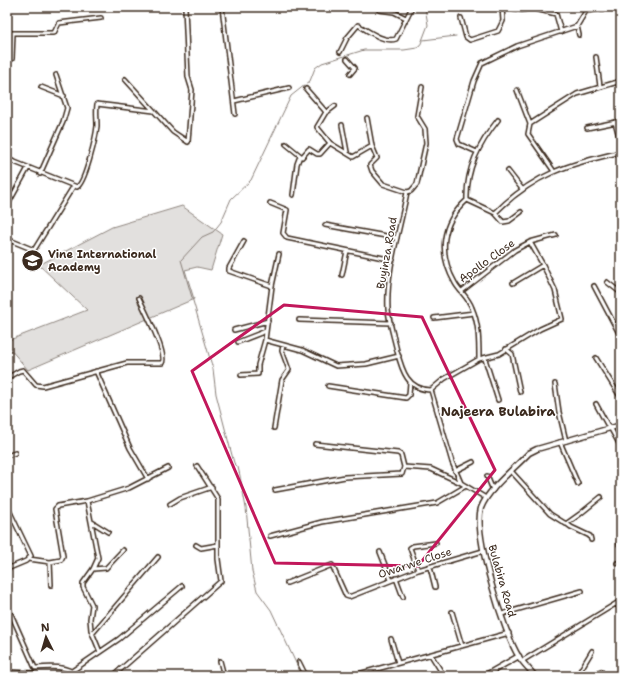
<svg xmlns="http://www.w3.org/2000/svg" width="628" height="683" font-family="'Shantell Sans',sans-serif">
	<rect width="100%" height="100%" fill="#fff"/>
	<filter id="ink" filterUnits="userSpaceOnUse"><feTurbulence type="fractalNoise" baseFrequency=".025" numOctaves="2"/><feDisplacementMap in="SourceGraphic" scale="8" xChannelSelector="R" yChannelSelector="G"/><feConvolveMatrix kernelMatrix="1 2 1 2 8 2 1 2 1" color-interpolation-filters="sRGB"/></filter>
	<g filter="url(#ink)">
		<path fill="#e2e0de" stroke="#8e857e" d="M182,206L222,234L211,270L197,267L185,270L194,299L28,370L10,349L7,350V341L87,310L39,265L112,227Z"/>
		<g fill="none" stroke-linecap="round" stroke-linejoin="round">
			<path stroke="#887e77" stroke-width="1" d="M423,40L456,36
				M302,676L271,610L257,591L252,571L246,508L240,476L238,467L234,463L216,394L213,369L181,260L202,237L213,232L221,222L231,199L251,180L291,96L310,81L315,68L322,63L364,50H404L417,48L420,46L428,25L425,7"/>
			<defs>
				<path id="minor" d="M185,7L188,77L192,90L188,142
					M222,7L235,114
					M507,7L522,10L531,8L556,14L561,32
					M436,8L437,7
					M379,10L394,12L406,18
					M461,18L466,37L470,40L498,31L503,21L502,7
					M577,26L579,35
					M7,33H54L59,23L101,18
					M340,52L347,38L358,25C368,31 384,43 396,39L412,7
					M596,57L600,86
					M347,59L355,68L350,74
					M7,60L12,59L13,33
					M125,79L173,132L188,142
					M41,87L64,96
					M306,89L326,112L317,127L330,143L353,157L372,146
					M517,90L530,124
					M234,101L289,88
					M325,111L327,112L335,106
					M367,118L372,146L377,158L370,165L372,171L383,184L407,192C400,230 386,270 388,309C389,323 394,337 397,351C402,371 408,390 431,390L452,462L461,483L486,498
					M615,122L621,144
					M342,125L347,152
					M587,128L621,121
					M286,144L302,157L309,149L317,154H320L330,143
					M477,152L459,144L457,139L474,81L482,63L517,46L577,26L586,11L620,7
					M7,159L77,187C85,183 96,137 97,126C97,118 96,112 97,104L154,111
					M553,170L528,134L530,124L577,94L621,81
					M508,171L522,189
					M40,174L63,122L67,108L56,75
					M407,192L411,191L417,184L426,143L425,129L417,116L422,87
					M293,195L297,164L300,156
					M467,200C466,169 479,144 498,120
					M467,200L495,213L503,222L509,221L521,212
					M270,203L287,210L283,233L287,238L393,260
					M7,206L28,168
					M495,213C535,173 567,165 621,152
					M325,225L397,238
					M7,239L34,250L73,187
					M244,241L229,268V271L272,286
					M279,254L272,286L265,340L302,350L336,366L366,364L399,356
					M342,275L347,251
					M607,282L621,293
					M513,283L543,265L530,242
					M594,286L621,337
					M462,291L515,250L530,242L556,235
					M434,318L474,313
					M299,320L391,323
					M234,330L268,321
					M238,342L266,331
					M506,349L512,354L520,392
					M596,358L621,398
					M479,359L499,354L540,329L562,319L555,290L543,265
					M485,359L498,400
					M96,371L130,448L148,479
					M241,375L258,374V365L265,340
					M7,378L19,371L23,370L36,385L43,386L127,363H162C168,355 144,309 139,298
					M555,384L559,412L566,441
					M328,386L406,398L409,395L410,382
					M431,390L444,379L479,359C479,342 479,324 472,308C468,297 460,292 455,283C438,253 441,223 467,200
					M596,404L609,428
					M274,428L282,380L289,370L282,351L283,345
					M611,429L621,447
					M560,442L578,484
					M315,444L398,453L401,455L404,467L431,469L461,483
					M7,456L15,453
					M455,471L473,462
					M511,471L550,514L566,524L580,514L601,497
					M487,476L493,490
					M275,490L345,477L402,474L404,467
					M170,504L180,498L212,487
					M7,506L31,556L26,561L7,569
					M92,522L108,532
					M567,524L571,527L590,536L591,540
					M270,536L322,522L437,503L466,486
					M621,537L619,544L621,547
					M196,545L201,548L218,545
					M380,552L391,580
					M29,559L50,562L51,585
					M50,562L61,560L63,556L55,509L58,506L87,501
					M617,563L621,564
					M430,567L435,587
					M93,569L106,568L123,550
					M418,570L410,548L413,546L436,543
					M396,578L403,597
					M287,583L332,565L346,596L349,597L418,570L483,551
					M7,605L35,668
					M452,612L462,646
					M502,614L582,591
					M92,634L158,557
					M391,639L398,663
					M100,652L91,630L90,619L92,605L83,587V583L93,569L98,558L87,501L129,488L168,468
					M431,655L444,676
					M220,661L224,676
					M522,661L617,603L621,610
					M299,662L306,676
					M35,668C48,667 68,665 77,676
					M72,671L119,639L182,586
					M7,672L32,673
					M113,676L221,581L218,559V499L197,466
					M147,676L151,674L157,676
					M351,676L509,633
					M577,676L592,651
					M591,676L601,671"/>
				<path id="tertiary" d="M484,676L519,656
					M535,676C530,670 524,664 519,657C504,634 473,534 481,508C488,489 515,468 529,453L537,449L621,425"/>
			</defs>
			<use href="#minor" stroke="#3b2a1e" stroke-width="6"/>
			<use href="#tertiary" stroke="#3b2a1e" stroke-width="7"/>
			<use href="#minor" stroke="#fff" stroke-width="3"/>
			<use href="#tertiary" stroke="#fff" stroke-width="4"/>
		</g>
	</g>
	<path fill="none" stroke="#c2185b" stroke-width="3" stroke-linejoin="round" d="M284,305L422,317L495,470L418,566L275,563L192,371Z"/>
	<defs>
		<symbol id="school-disc" viewBox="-11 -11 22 22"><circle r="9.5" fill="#3b2a1e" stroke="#fff"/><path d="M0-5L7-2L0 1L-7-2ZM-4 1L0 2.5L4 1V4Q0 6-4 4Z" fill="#fff"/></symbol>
	</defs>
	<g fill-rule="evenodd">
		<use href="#school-disc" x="20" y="248" width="25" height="25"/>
	</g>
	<g text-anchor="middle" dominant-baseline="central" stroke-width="3" stroke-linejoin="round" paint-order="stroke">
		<g font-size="11" fill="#3b2a1e" stroke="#fff">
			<text transform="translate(387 253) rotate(-80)">Buyinza Road</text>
			<text transform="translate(487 261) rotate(-36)">Apollo Close</text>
			<text transform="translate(415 563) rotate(-18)">Owarwe Close</text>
			<text transform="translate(502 581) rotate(74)">Bulabira Road</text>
		</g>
		<g font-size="11" font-weight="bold" fill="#3b2a1e" stroke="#fff" text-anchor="start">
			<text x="48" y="254">Vine International<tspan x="48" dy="13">Academy</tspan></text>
		</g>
		<g font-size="13" font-weight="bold" fill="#3b2a1e" stroke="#fff">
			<text x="498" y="411">Najeera Bulabira</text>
		</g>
	</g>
	<rect width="628" height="683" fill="none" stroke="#fff" stroke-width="24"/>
	<rect x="12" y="12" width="604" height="659" fill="none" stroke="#3b2a1e" stroke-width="1.5" filter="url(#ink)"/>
	<g transform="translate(46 637) rotate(355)" stroke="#ffffff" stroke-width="3" paint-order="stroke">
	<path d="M0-3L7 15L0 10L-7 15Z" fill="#3b2a1e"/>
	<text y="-6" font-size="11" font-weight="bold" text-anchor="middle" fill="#3b2a1e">N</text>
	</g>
</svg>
